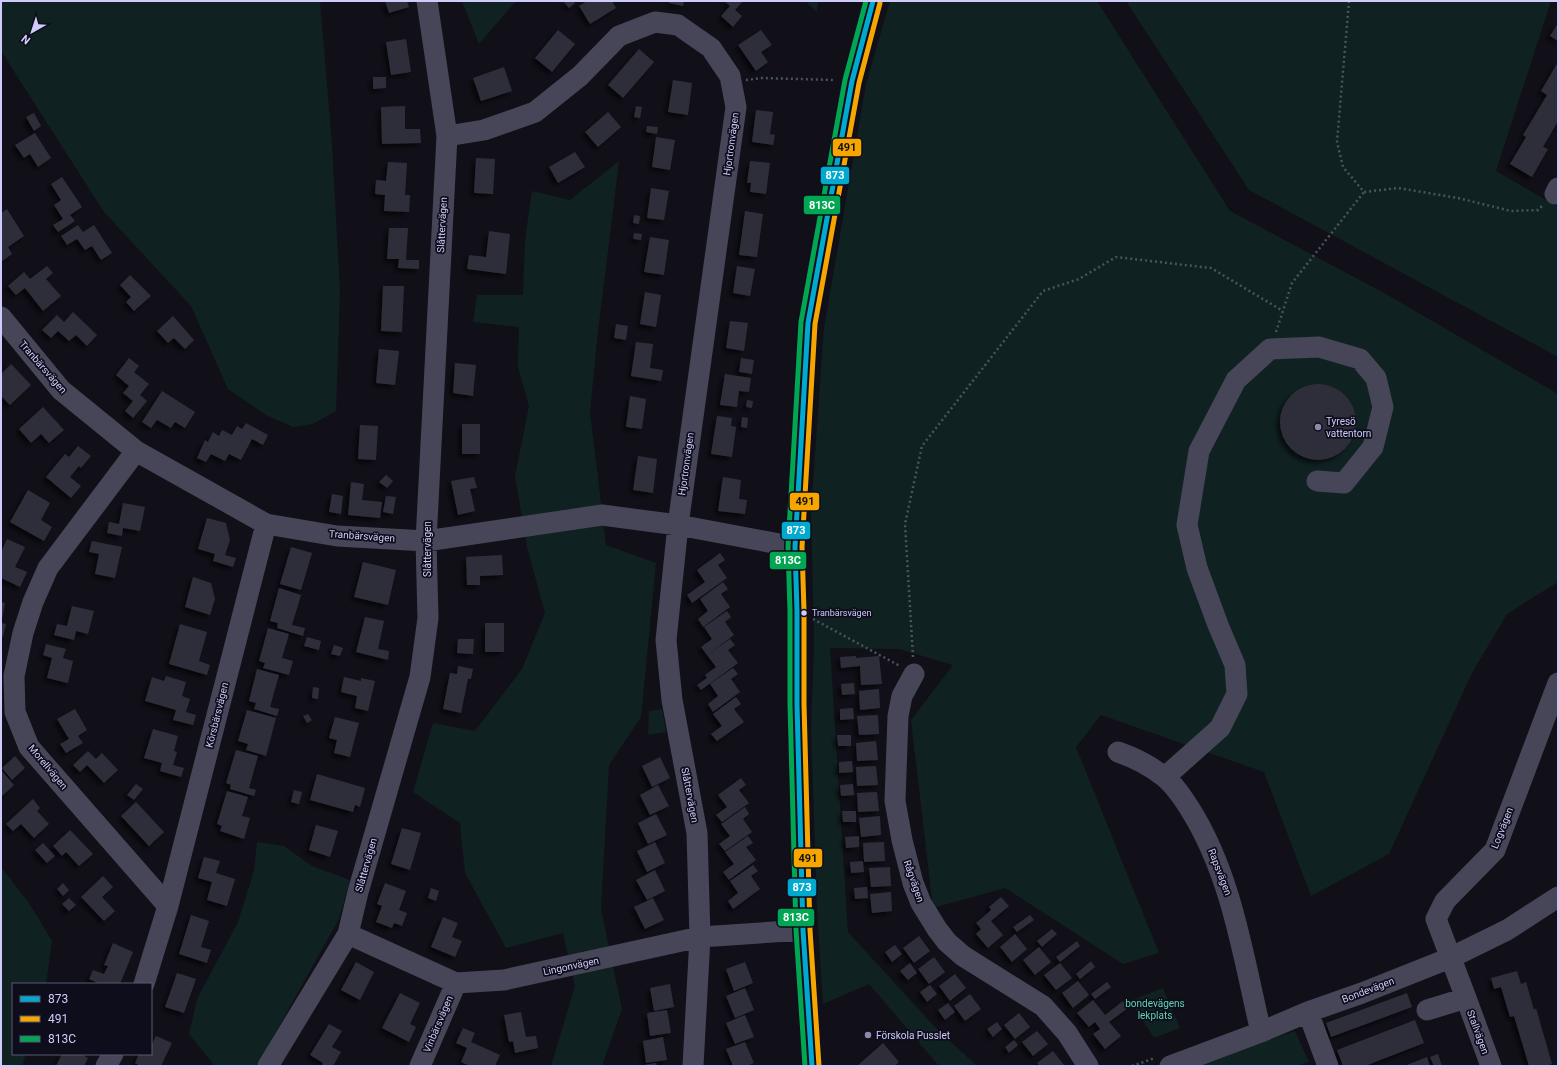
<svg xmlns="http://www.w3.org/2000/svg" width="1559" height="1067" font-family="Roboto,sans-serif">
	<defs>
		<filter id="shadow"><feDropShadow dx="-3.5" dy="3.5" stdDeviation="2" flood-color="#0009"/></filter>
	</defs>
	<rect width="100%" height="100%" fill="#111018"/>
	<path fill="#102122" d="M1,1H320L332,144L340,292L336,411L313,424L293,427L266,415L228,389L191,306L104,212L1,51Z
		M462,1H516L479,44Z
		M805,1H818L817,12Z
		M890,1H1097L1230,211L1386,294L1558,394V582L1507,614L1472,673L1389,854L1311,896L1264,772L1101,715L1076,747L1159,953L1123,964L1005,888L933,908L911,720L953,665L899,649L830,648L848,932L935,1027L977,1066H939L869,984L823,1004L817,910L811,730L814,647L811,510L824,328L866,84Z
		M1126,1H1551L1496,171L1558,207V357L1249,190Z
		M619,161L597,340L590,412L606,545L656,563L641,717L609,765L601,909L622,1009L602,1066H551L575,986L563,933L506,948L465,873L460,823L413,792L433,723L475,731L522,669L545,613L527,547L515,476L529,406L518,367L519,327L473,322L477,295H523L525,240L532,191L570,200Z
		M662,709L666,732L648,735L649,711Z
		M257,842L284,846L312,866L350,880L339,919L257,1066H214V1065L189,1034L197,999L238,922L254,871Z
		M1,867L29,903L52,941L46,984H13V1054H26L22,1066H1Z
		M1163,988L1180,1028L1154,1038L1130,1001Z
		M1295,1031L1309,1062L1296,1066H1195Z"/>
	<path fill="#2f2e3a" filter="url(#shadow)" d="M385,1H407L409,7L389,13Z
		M563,1H573L575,3L569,8Z
		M587,1H612L616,8L590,24L579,6Z
		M669,1H684L683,6L669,3Z
		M724,1H743L735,10L742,16L733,27L721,16L730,6Z
		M1558,23V41L1550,36Z
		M558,30L575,44L552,72L535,58Z
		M761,30L772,45L761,52L768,62L756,71L738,45Z
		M406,39L411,72L391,75L386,42Z
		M639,49L654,62L623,98L608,85Z
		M1558,62V121L1543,147L1548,149L1532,177L1510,164L1526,137L1523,135L1547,95L1541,91Z
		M504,67L512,91L481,101L473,78Z
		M373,77H386V88L373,89Z
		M673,80L692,83L688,115L668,112Z
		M405,106V129H420L421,143L382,144L381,107Z
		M636,106L642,107L640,118L634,117Z
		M756,110L773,112L770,134L775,135L773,145L752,142Z
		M608,112L621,127L598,147L585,132Z
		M34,113L41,126L34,131L26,117Z
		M647,126L658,127L657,134L646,132Z
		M35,133L51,158L38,167L30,154L24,158L15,145Z
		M656,137L675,140L670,170L652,167Z
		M575,152L585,167L558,183L549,167Z
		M476,158L495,159L493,194L474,193Z
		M750,161L770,163L766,194L750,192L751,183H747Z
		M388,162L407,163L405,195H410L409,212L384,211L385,195L375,194L376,180L386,181Z
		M62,177L82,207L70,215L75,221L58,232L53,225L63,219L54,205L61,200L51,184Z
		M651,188L669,191L664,220L647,218Z
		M7,209L24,236L8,247L12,254L1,262V213Z
		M745,211L763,214L757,257L739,255Z
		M634,215L640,216L639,224L633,223Z
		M78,225L83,232L94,225L112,253L101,260L92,246L85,250L77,239L67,245L61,236Z
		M389,228H408L406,260H419V269L398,268L399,259H387Z
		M489,231L510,234L506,274L467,269L469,255L486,257Z
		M634,233L642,234L641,240L633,239Z
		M650,237L669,240L664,275L644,272Z
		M47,266L53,273L46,279L61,296L43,311L25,288L16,295L8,286L24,272L30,279Z
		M737,266L755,269L750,296L733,293Z
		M130,275L151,296L134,311L126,302L131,297L120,285Z
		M383,286H404L402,332L381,331Z
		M645,292L661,295L656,327L640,324Z
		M73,312L97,335L87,346L76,335L69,341L58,331L51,338L42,330L57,315L64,322Z
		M173,316L194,340L185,349L174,338L168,343L157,331Z
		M730,321L748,323L744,351L726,348Z
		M616,324L628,326L626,340L614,338Z
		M636,342L653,344L650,368L663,370L661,381L631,376Z
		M379,349L399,351L395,385L376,383Z
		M129,358L139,366L134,372L149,384L140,395L147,401L133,418L125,411L133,401L123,393L129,386L116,375Z
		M741,358L754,360L752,374L739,372Z
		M455,363L476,365L473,396L453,393Z
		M11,364L31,385L10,405L1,396V374Z
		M725,374L751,378L749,392L739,391L737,407L720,405Z
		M1280 422a38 38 0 1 1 76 0a38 38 0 1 1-76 0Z
		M162,391L195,412L185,428L175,422L171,428L157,420L151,428L142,422Z
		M630,396L646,399L642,429L626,427Z
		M747,400L753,401L752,408L746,407Z
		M43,407L64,430L49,443L41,434L31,443L19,429Z
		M717,416L732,418L731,426L736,427L732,457L711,454Z
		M742,417L748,418L747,428L741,427Z
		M246,423L268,435L263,445L252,439L241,460L229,454L225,461L211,454L206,462L197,458L205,440L208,442L213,432L219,436L222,430L232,435L237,426L242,429Z
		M462,424H480V454H462Z
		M360,425L378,426L376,460L358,459Z
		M78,446L91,456L81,468L79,466L70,477L81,486L71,498L46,477L65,454L69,457Z
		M638,456L657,459L653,493L633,490Z
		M386,475L393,481L387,488L379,482Z
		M474,477L477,488L470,489L475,511L458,515L451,481Z
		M723,477L741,480L739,499L747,500L745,514L718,511Z
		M351,482L364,484L362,500L382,502L380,518L348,515Z
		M28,490L50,503L41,520L52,527L44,541L10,522Z
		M332,494L343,496L341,514L329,512Z
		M386,496L396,497L393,514L383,512Z
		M123,503L145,507L140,531L123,528L122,536L107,533L109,522L119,524Z
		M207,518L226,523L230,540L225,555L236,558L233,567L213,561L215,554L198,549Z
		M7,539L25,547L15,567L27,572L20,587L1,578V552Z
		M92,541L122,547L115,578L95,574L99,554L89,552Z
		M291,547L312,553L301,590L280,584Z
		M720,553L725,560L718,565L727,578L692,603L687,595L705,582L697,570Z
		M502,555L503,575L480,576V585H467L466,557Z
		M363,562L396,570L388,605L354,597Z
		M193,577L211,583L215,599L210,615L185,607Z
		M723,582L728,589L721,594L730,607L703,627L698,619L708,611L700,599Z
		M279,588L301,595L292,625L305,628L303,636L277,628L278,623L270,621Z
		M1,602L5,603L2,619H1Z
		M72,606L94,611L88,634L76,631L74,640L54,635L57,624L67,626Z
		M727,611L731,617L725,622L734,635L707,655L701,647L712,639L704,627Z
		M365,617L384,621L378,649L389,651L388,660L356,652Z
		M1,623L6,624L3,637L1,636Z
		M485,623H504V652H485Z
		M180,624L207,632L199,661L210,665L207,675L169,664Z
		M268,628L289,634L282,658L293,661L289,675L263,668L265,663L259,661Z
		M307,637L321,641L319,650L304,646Z
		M458,639H474L473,654L457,653Z
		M730,639L735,645L728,650L738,663L701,690L697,685L707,678L705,675L716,667L707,655Z
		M46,644L66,649L63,658L73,661L68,683L47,678L52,658L43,655Z
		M334,645L343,648L340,656L331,654Z
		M856,656V658L879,656L882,684L861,685L860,666L841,668L840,657Z
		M458,666L473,669L471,679H468L461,713L443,709L450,673L457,674Z
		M733,668L738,674L731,679L740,692L713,712L708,704L718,696L710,684Z
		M257,669L279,675L270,707L279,709L277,716L254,709L256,703L249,701Z
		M166,676L186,682L182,696L190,699L186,712L196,715L193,725L173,720L176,710L145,701L152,677L164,681Z
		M344,677L361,681V678L375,681L368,711L355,708L357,696L341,692Z
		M854,683L855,694L842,695L841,684Z
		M313,687L319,688L318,699L312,698Z
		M879,689L880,708L860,710L859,691Z
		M736,697L741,704L734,709L744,722L717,741L711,734L722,726L713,714Z
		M853,708L854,719L840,720V709Z
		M75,709L87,730L78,736L83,743L66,753L60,744L69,739L57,719Z
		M247,710L276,718L266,756L246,750L248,744L238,741Z
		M308,714L312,720L307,723L303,716Z
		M878,715L879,734L859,735L857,716Z
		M335,717L359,723L350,757L334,753L337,740L329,738Z
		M153,729L178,736L174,751L177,752L173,765L184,768L181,777L160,771L162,763L144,758Z
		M837,735H851V746H838Z
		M876,741L878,760L857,761L856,743Z
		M236,750L258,756L249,788L256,790L254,796L230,789L231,785L226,783Z
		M88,751L96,759L102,753L118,770L104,783L87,765L80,772L73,765Z
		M15,756L25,768L12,780L2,768Z
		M660,757L670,778L652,787L642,766Z
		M852,761L853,772L839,773V762Z
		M876,766L878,785L857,786L856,767Z
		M1,770L14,785L1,797Z
		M317,774L365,788L360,807L355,805L353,812L310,800Z
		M741,778L746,785L739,790L749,803L722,822L716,815L727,807L718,795Z
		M136,784L143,789L134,800L127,795Z
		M853,784L854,795L841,796L840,785Z
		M658,785L669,806L650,815L640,795Z
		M294,790L302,792L299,804L291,802Z
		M227,791L248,797L242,816L250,818L244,839L220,831L222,826L217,824Z
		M877,792L879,811L858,812L857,793Z
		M33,799L40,808L37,811L49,824L34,838L21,824L13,831L6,824Z
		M136,802L164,832L149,846L121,816Z
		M745,807L749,814L743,819L752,832L725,851L719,844L730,836L721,824Z
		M842,811H856V822H843Z
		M656,814L667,835L648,844L638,823Z
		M880,816L881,835L861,837L859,818Z
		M316,825L338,831L330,857L309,850Z
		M402,828L421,833L410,870L391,864Z
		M70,830L93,854L79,866L66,852L62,856L53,846Z
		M748,836L753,843L746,847L756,860L729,880L723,872L734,864L725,852Z
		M859,836V847L846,848L845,837Z
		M655,842L665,863L647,872L637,851Z
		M884,842L885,861L864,862L863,843Z
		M43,843L55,856L47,863L35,850Z
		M204,857L220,861L216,873L235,879L227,906L207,900L212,882L198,878Z
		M863,861L864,872L851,873L850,862Z
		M753,865L758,871L751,876L760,889L733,909L728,901L738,893L730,881Z
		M890,867L891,886L871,887L869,868Z
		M655,870L665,891L647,900L636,880Z
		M103,876L113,887L102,897L115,911L104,921L81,897Z
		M63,883L69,890L63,896L57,889Z
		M385,883L406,891L399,910L407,913L402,926L394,923L392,928L376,922L382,906L377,904Z
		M867,887L868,898L855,899L854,888Z
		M431,888L439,891L436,901L428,898Z
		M891,892L892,911L872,913L870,894Z
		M1001,897L1009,906L991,921L1003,935L988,948L976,934L981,929L976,923L991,910L989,907Z
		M69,898L76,905L69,911L62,904Z
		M653,898L664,920L645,929L634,907Z
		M191,915L209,921L201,947L211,950L207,963L179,954Z
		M1030,915L1034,920L1017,932L1013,927Z
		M443,917L458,923L452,937L462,941L455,957L431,947Z
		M1052,929L1057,934L1042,947L1037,941Z
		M1015,934L1027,949L1012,962L1000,947Z
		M919,936L930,951L914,963L903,948Z
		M1077,941L1080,946L1060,962L1056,957Z
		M113,943L133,952L120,984H100L89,979L93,970L104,974L108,966L104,965Z
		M895,945L902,954L892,962L885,952Z
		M1039,947L1051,962L1035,975L1023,960Z
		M934,957L945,972L929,984L918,969Z
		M1091,961L1095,967L1080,979L1076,974Z
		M356,962L374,972L360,1000L341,990Z
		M745,962L753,983L734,991L726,969Z
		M910,963L917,973L908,980L900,971Z
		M1060,963L1072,978L1056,990L1044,975Z
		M1517,971L1521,984L1526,982L1534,1010L1536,1008L1552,1064L1547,1066H1529L1514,1016L1510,1017L1501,987L1494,989L1491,978Z
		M177,973L196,979L184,1013L165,1007Z
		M955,974L966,988L950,1001L939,986Z
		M1078,981L1089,995L1073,1008L1062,993Z
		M1107,982L1111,987L1095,999L1091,994Z
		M670,984L674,1007L654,1011L650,988Z
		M930,985L937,994L927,1002L920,992Z
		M745,988L754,1010L735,1018L726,996Z
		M400,993L420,1003L410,1024L416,1027L409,1042L382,1028Z
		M1407,993L1412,1007L1331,1037L1326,1023Z
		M970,994L981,1009L965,1021L954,1006Z
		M1093,1000L1105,1015L1123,1001L1128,1008L1109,1022L1121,1036L1105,1049L1093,1034L1100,1029L1095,1022L1089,1027L1077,1013Z
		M948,1003L955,1012L945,1020L938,1010Z
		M667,1010L671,1033L650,1036L647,1013Z
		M521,1012L526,1037L536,1036L538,1048L515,1053L513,1041L509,1042L504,1015Z
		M1019,1013L1030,1027L1015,1039L1004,1025Z
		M745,1015L754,1037L735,1044L726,1023Z
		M1415,1020L1424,1043L1365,1066H1343L1337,1050Z
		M997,1022L1002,1029L993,1037L987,1029Z
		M329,1024L342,1031L332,1047L341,1052L333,1066H325L322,1065L323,1063L310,1055Z
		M463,1028L475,1033L471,1042L500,1055L495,1066H470L461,1062L467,1048L456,1043Z
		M1037,1031L1048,1044L1033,1056L1022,1042Z
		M156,1036L172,1043L161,1066H140L135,1063L139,1054H151V1046Z
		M663,1037L667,1060L646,1063L643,1041Z
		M1014,1040L1018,1045L1009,1053L1005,1047Z
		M745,1042L754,1063L747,1066H733L726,1049Z
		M883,1043L899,1062L895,1066H857Z
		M1053,1051L1064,1065L1040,1066L1037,1063Z
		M62,1054H81L88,1058L84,1066H56Z
		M1438,1054L1442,1066H1434L1430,1057Z
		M1427,1057L1430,1066H1404Z
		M656,1063L657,1066H644V1065Z"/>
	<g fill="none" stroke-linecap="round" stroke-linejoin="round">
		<path stroke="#48555f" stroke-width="2.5" stroke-dasharray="2 3" stroke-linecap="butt" d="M1349,1L1337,142L1343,167L1364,192L1398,188L1458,198L1511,211L1538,210L1543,205
			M746,80L762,78L835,80
			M1276,332L1292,283L1364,192
			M813,619L900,666
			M913,657L905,524L922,446L1043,291L1079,279L1116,257L1211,268L1283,311
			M1132,1066L1155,1058"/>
		<path stroke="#464658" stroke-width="21" d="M447,136L484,130L535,112L580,76L619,36L655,22L678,25L711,48L730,76L736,107L678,525L666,640L672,700L697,833L700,937L693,1066
			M1555,194L1558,188
			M1,317L61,390L136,451L266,524L337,536L426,541L602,515L678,525L795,547
			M136,451L48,568L33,602L23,633L14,676L15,712L29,747L168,906L144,984
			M914,674L902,696L898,716L895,801L902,840L913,883L921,903L937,929L947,942L963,956L1043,1006L1067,1033L1088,1066
			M1118,752C1135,758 1149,765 1163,776C1174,784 1183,798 1190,809C1232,876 1243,956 1261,1032
			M1165,777L1220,728L1237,694L1235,665L1218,625L1197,568L1187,525L1199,451L1236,380L1270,349L1319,347L1360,359L1376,378L1383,407L1373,447L1344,483L1317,481
			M168,906L266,524
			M348,934L456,983L504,980L700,937L803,930
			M1466,998L1491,1066
			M1427,1010L1466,998L1436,919L1445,901L1495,850L1558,683
			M1308,1012L1328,1066
			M106,1066L113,1054
			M268,1066L348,934L358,892L420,677L428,618L426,541L447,136L427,1
			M420,1066L456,983
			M812,1066L803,930L797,704V611L795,547L808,323L852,81L873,1
			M1170,1066L1261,1032L1308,1012L1362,993L1450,958L1507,930L1558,897"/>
		<defs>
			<path id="bus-1" d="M812,1066L803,930L797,704V611L795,547L808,323L852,81L873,1"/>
			<path id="bus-2" d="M819,1066L810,930L804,704V611L802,547L815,324L859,83L880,3"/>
			<path id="bus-3" d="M805,1066L796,930L790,704V611L788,547L801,322L845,80L866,1"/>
		</defs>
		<use href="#bus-1" stroke="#0e0d1b" stroke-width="8"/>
		<use href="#bus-2" stroke="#0e0d1b" stroke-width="8"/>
		<use href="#bus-3" stroke="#0e0d1b" stroke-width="8"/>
		<use href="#bus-1" stroke="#00a9ce" stroke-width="5"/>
		<use href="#bus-2" stroke="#f7a600" stroke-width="5"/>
		<use href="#bus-3" stroke="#00a651" stroke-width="5"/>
	</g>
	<g fill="#8c8aab" stroke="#0e0d1b" stroke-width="1.5">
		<circle cx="1318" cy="427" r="4"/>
		<circle cx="868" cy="1035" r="4"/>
	</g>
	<circle fill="#ceccfa" stroke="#0e0d1b" stroke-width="1.5" cx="804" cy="613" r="3.5"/>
	<g text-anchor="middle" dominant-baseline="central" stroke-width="3.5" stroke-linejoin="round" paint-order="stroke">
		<g font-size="9" fill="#ceccfa" stroke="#0e0d1b" text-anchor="start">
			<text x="812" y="613">Tranbärsvägen</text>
		</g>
		<g font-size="10" fill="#ceccfa" stroke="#0e0d1b">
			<text transform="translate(731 144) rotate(-82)">Hjortronvägen</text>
			<text transform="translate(442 225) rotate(-87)">Slåttervägen</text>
			<text transform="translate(43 367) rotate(49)">Tranbärsvägen</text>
			<text transform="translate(686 464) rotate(-82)">Hjortronvägen</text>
			<text transform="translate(362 536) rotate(4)">Tranbärsvägen</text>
			<text transform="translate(427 549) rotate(-90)">Slåttervägen</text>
			<text transform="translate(217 715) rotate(-76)">Körsbärsvägen</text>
			<text transform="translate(48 767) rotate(50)">Morellvägen</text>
			<text transform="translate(690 795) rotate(79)">Slåttervägen</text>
			<text transform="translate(1502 828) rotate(-68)">Logvägen</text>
			<text transform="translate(366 865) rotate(-74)">Slåttervägen</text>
			<text transform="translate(1220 872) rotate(69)">Rapsvägen</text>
			<text transform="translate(914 881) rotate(71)">Rågvägen</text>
			<text transform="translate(571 966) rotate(-12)">Lingonvägen</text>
			<text transform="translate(1368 990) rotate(-21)">Bondevägen</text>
			<text transform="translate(438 1024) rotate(-67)">Vinbärsvägen</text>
			<text transform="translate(1478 1032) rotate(70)">Stallvägen</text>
		</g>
		<g font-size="10" fill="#ceccfa" stroke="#0e0d1b" text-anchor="start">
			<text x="1326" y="421">Tyresö<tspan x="1326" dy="12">vattentorn</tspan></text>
			<text x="876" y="1035">Förskola Pusslet</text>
		</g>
		<g font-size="10" fill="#60d2af" stroke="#0e0d1b">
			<text x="1155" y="1003">bondevägens<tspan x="1155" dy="12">lekplats</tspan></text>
		</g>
	</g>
	<g stroke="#0e0d1b" stroke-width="1.5">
		<rect x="832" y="138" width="30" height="19" rx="4" fill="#f7a600"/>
		<rect x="820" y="166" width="30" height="19" rx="4" fill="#00a9ce"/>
		<rect x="803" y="195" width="38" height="20" rx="4" fill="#00a651"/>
		<rect x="789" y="492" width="31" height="19" rx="4" fill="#f7a600"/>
		<rect x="781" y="521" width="30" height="19" rx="4" fill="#00a9ce"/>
		<rect x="769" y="551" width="38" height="19" rx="4" fill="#00a651"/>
		<rect x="793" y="848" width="30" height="20" rx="4" fill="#f7a600"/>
		<rect x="787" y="878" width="30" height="19" rx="4" fill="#00a9ce"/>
		<rect x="777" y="908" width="38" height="19" rx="4" fill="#00a651"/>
	</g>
	<g font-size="11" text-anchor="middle" font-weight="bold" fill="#fff">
		<text x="835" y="179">873</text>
		<text x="822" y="209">813C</text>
		<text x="796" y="534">873</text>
		<text x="788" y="564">813C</text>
		<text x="802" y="891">873</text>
		<text x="796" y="921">813C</text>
	</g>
	<g font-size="11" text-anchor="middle" font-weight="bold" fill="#111">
		<text x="847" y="151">491</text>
		<text x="805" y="505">491</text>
		<text x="808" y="862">491</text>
	</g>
	<rect width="1559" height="1067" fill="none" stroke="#ceccfa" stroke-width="4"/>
	<rect x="12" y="983" width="140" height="72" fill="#0e0d1b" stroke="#5b5974"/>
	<rect x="20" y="996" width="20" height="6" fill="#00a9ce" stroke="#5b5974"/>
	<text x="48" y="1003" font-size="12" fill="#ceccfa">873</text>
	<rect x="20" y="1016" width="20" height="6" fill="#f7a600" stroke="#5b5974"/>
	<text x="48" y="1023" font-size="12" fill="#ceccfa">491</text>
	<rect x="20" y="1036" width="20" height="6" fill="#00a651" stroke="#5b5974"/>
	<text x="48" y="1043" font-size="12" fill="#ceccfa">813C</text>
	<g transform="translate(32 32) rotate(219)" stroke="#0e0d1b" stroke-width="3" paint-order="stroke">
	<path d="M0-3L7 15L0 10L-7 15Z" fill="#ceccfa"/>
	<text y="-6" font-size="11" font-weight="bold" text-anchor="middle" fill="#ceccfa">N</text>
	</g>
</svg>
